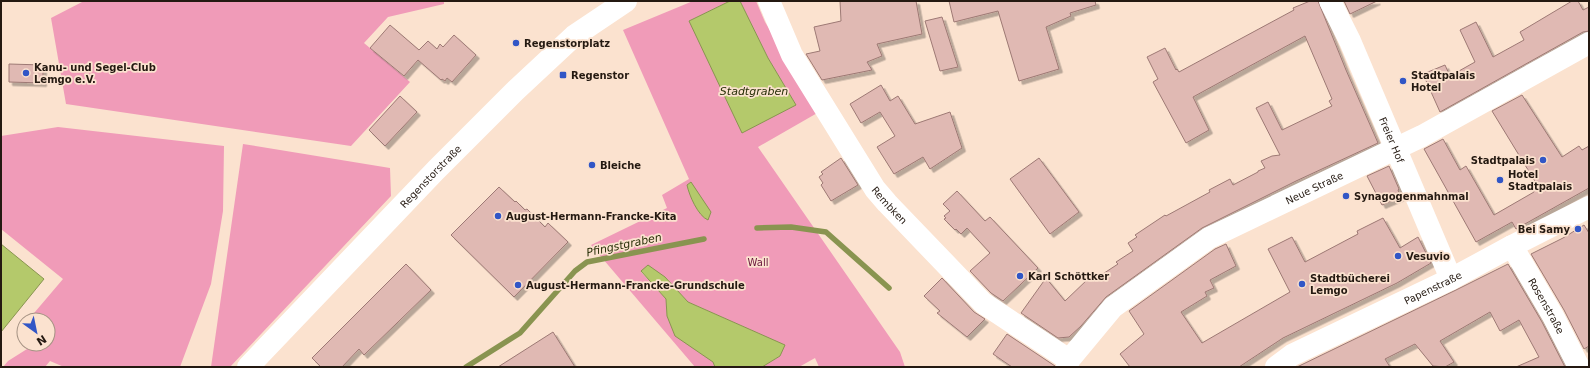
<svg xmlns="http://www.w3.org/2000/svg" width="1590" height="368" font-family="'DejaVu Sans',sans-serif">
	<defs>
		<filter id="shadow"><feDropShadow dx="3.5" dy="3.5" stdDeviation="0" flood-color="#0004"/></filter>
	</defs>
	<rect width="100%" height="100%" fill="#fbe2cf"/>
	<path fill="#f09bb8" d="M84,1H444V4L388,17L364,43L410,82L351,146L66,104L51,18Z
		M693,1H730L689,21L796,105L768,58L740,1H756L765,22L819,112L758,147L900,352L905,367H819L815,358L799,367H762L780,356L784,345L688,302L665,277L641,272L666,299L667,316L713,362L715,367H695L591,245L667,208L662,195L689,179L623,30Z
		M58,127L224,146L223,211L211,284L180,367H64L50,361L45,367H3L8,361L35,344H48V320L29,319L63,279L1,229V136Z
		M243,144L390,168L391,196L230,367H211Z"/>
	<path fill="#b4c96b" stroke="#899450" d="M730,1H740L768,58L796,105L742,133L689,21Z
		M691,182L711,212L708,220C698,216 689,195 687,185Z
		M1,244L44,279L1,332Z
		M648,265L665,277L688,302L785,345L780,356L762,367H715L713,362L675,336L667,316L666,299L641,271Z"/>
	<g fill="none" stroke-linecap="round" stroke-linejoin="round">
		<path stroke="#899450" stroke-width="5.5" d="M757,228L791,227L826,232L889,288
			M466,367L520,333L575,271L587,262L704,239"/>
	</g>
	<path fill="#e0b9b3" stroke="#9d7974" filter="url(#shadow)" d="M840,1H916L922,34L877,44L882,56L867,62L872,70L822,80L806,54L820,51L814,27L841,21Z
		M949,1H1095L1096,5L1070,13L1071,16L1046,27L1059,69L1019,81L998,11L954,22Z
		M1310,1H1318L1346,70L1378,143L1296,181L1202,228L1106,297L1081,326L1069,337L1058,338L1021,313L1046,278L1065,301L1089,278L1092,281L1118,264L1116,262L1133,251L1128,243L1137,237L1135,235L1165,215L1166,216L1210,192L1209,190L1230,179L1233,185L1258,172V171L1265,168L1261,161L1272,156L1280,155L1256,108L1268,102L1282,130L1332,106L1329,101L1332,99L1305,36L1193,97L1209,130L1186,143L1153,82L1158,79L1147,57L1165,48L1176,70L1177,69L1179,72L1294,10L1293,8Z
		M1344,1H1377L1350,14Z
		M1572,1H1578L1583,10L1589,7V31L1583,32L1440,112L1423,74L1445,65L1450,76L1475,62L1460,30L1476,22L1493,57L1524,40L1520,32Z
		M942,17L958,67L940,71L925,21Z
		M390,25L419,50L428,41L437,49L440,44L443,47L454,35L476,55L452,82L447,78L445,81L442,79L441,80L418,60L404,76L370,48Z
		M9,64L43,65V83L9,82Z
		M881,85L890,101L898,96L915,124L950,112L962,148L930,169L923,157L894,174L877,147L895,136L880,112L861,123L850,104Z
		M1522,95L1562,157L1579,146L1582,150L1589,146V188L1516,229L1512,222L1476,242L1424,149L1443,139L1460,170L1466,166L1494,215L1534,192L1531,186L1536,183L1492,111Z
		M400,96L417,112L385,146L369,130Z
		M841,158L858,185L831,201L821,185L823,183L819,177L823,174L821,172Z
		M1039,158L1079,212L1050,234L1010,179Z
		M1389,166L1399,189L1398,190L1401,197L1382,205L1367,176Z
		M499,187L515,202L516,201L525,210L527,209L545,227L548,223L568,242L514,297L451,235Z
		M957,191L985,221L990,217L1038,268L1003,301L991,293L970,271L990,253L967,228L961,234L956,229L955,230L944,219L946,218L944,216L950,211L943,204Z
		M1383,218L1400,248L1418,237L1431,263L1397,283L1283,338L1239,367H1130L1120,354L1144,334L1129,311L1215,249L1226,244L1236,266L1210,280L1214,288L1205,292L1207,296L1181,312L1202,343L1290,292L1268,249L1292,237L1305,262L1358,234L1357,231Z
		M1584,225L1589,233V346L1584,349L1564,310L1531,254L1563,238Z
		M406,264L431,290L364,355L359,349L342,367H321L312,358Z
		M1508,264L1542,322L1565,367H1516L1539,357L1519,320L1500,331L1490,312L1440,341L1454,362L1445,367L1433,366L1415,344L1385,359L1390,367H1297L1456,290Z
		M942,278L974,312L985,319L967,337L937,313L940,311L924,296Z
		M553,332L575,367H498Z
		M1007,334L1055,366V367H1012L993,354Z"/>
	<g fill="none" stroke-linecap="round" stroke-linejoin="round">
		<g stroke="#fff" stroke-width="22">
			<path id="s1" d="M769,1L792,55L875,189L887,203L983,303L1069,360"/>
			<path id="s2" d="M1330,1L1350,41L1451,279"/>
			<path id="s3" d="M1512,246L1553,316L1579,367"/>
			<path id="s4" d="M248,367L436,170L515,91L574,36L626,1"/>
			<path id="s5" d="M1067,367L1069,360L1113,307L1209,238L1422,136L1589,43"/>
			<path id="s6" d="M1276,367L1292,355L1451,279L1512,246L1589,207"/>
		</g>
	</g>
	<g fill="#3156c6" stroke="#fbe2cf" stroke-width="1.5">
		<circle cx="516" cy="43" r="4"/>
		<circle cx="26" cy="73" r="4"/>
		<rect x="559" y="71" width="8" height="8" rx="2"/>
		<circle cx="1403" cy="81" r="4"/>
		<circle cx="1543" cy="160" r="4"/>
		<circle cx="592" cy="165" r="4"/>
		<circle cx="1500" cy="180" r="4"/>
		<circle cx="1346" cy="196" r="4"/>
		<circle cx="498" cy="216" r="4"/>
		<circle cx="1578" cy="229" r="4"/>
		<circle cx="1398" cy="256" r="4"/>
		<circle cx="1020" cy="276" r="4"/>
		<circle cx="1302" cy="284" r="4"/>
		<circle cx="518" cy="285" r="4"/>
	</g>
	<g text-anchor="middle" dominant-baseline="central" stroke-width="3.5" stroke-linejoin="round" paint-order="stroke">
		<g font-size="10" font-weight="bold" fill="#241911" stroke="#fbe2cf" text-anchor="start">
			<text x="524" y="43">Regenstorplatz</text>
			<text x="34" y="67">Kanu- und Segel-Club<tspan x="34" dy="12">Lemgo e.V.</tspan></text>
			<text x="571" y="75">Regenstor</text>
			<text x="1411" y="75">Stadtpalais<tspan x="1411" dy="12">Hotel</tspan></text>
			<text x="1535" y="160" text-anchor="end">Stadtpalais</text>
			<text x="600" y="165">Bleiche</text>
			<text x="1508" y="174">Hotel<tspan x="1508" dy="12">Stadtpalais</tspan></text>
			<text x="1354" y="196">Synagogenmahnmal</text>
			<text x="506" y="216">August-Hermann-Francke-Kita</text>
			<text x="1570" y="229" text-anchor="end">Bei Samy</text>
			<text x="1406" y="256">Vesuvio</text>
			<text x="1028" y="276">Karl Schöttker</text>
			<text x="1310" y="278">Stadtbücherei<tspan x="1310" dy="12">Lemgo</tspan></text>
			<text x="526" y="285">August-Hermann-Francke-Grundschule</text>
		</g>
		<g font-size="10" fill="#241911" stroke="#fbe2cf">
			<text stroke="none"><textPath href="#s2" startOffset="152">Freier Hof</textPath></text>
			<text stroke="none"><textPath href="#s4" startOffset="264">Regenstorstraße</textPath></text>
			<text stroke="none"><textPath href="#s5" startOffset="311">Neue Straße</textPath></text>
			<text stroke="none"><textPath href="#s1" startOffset="238">Rembken</textPath></text>
			<text stroke="none"><textPath href="#s6" startOffset="176">Papenstraße</textPath></text>
			<text stroke="none"><textPath href="#s3" startOffset="69">Rosenstraße</textPath></text>
		</g>
		<g font-size="10" fill="#69163c" stroke="#fbe2cf">
			<text x="758" y="262">Wall</text>
		</g>
		<g font-size="11" font-style="italic" fill="#272f07" stroke="#fbe2cf">
			<text x="754" y="91">Stadtgraben</text>
			<text transform="translate(624 245) rotate(-12)">Pfingstgraben</text>
		</g>
	</g>
	<rect width="1590" height="368" fill="none" stroke="#241911" stroke-width="4"/>
	<g transform="translate(36 332) rotate(147)"><circle r="19" fill="#fbe2cf" stroke="#a59283"/>
	<path d="M0-3L7 15L0 10L-7 15Z" fill="#3156c6"/>
	<text y="-6" font-size="11" font-weight="bold" text-anchor="middle" fill="#241911">N</text>
	</g>
</svg>
